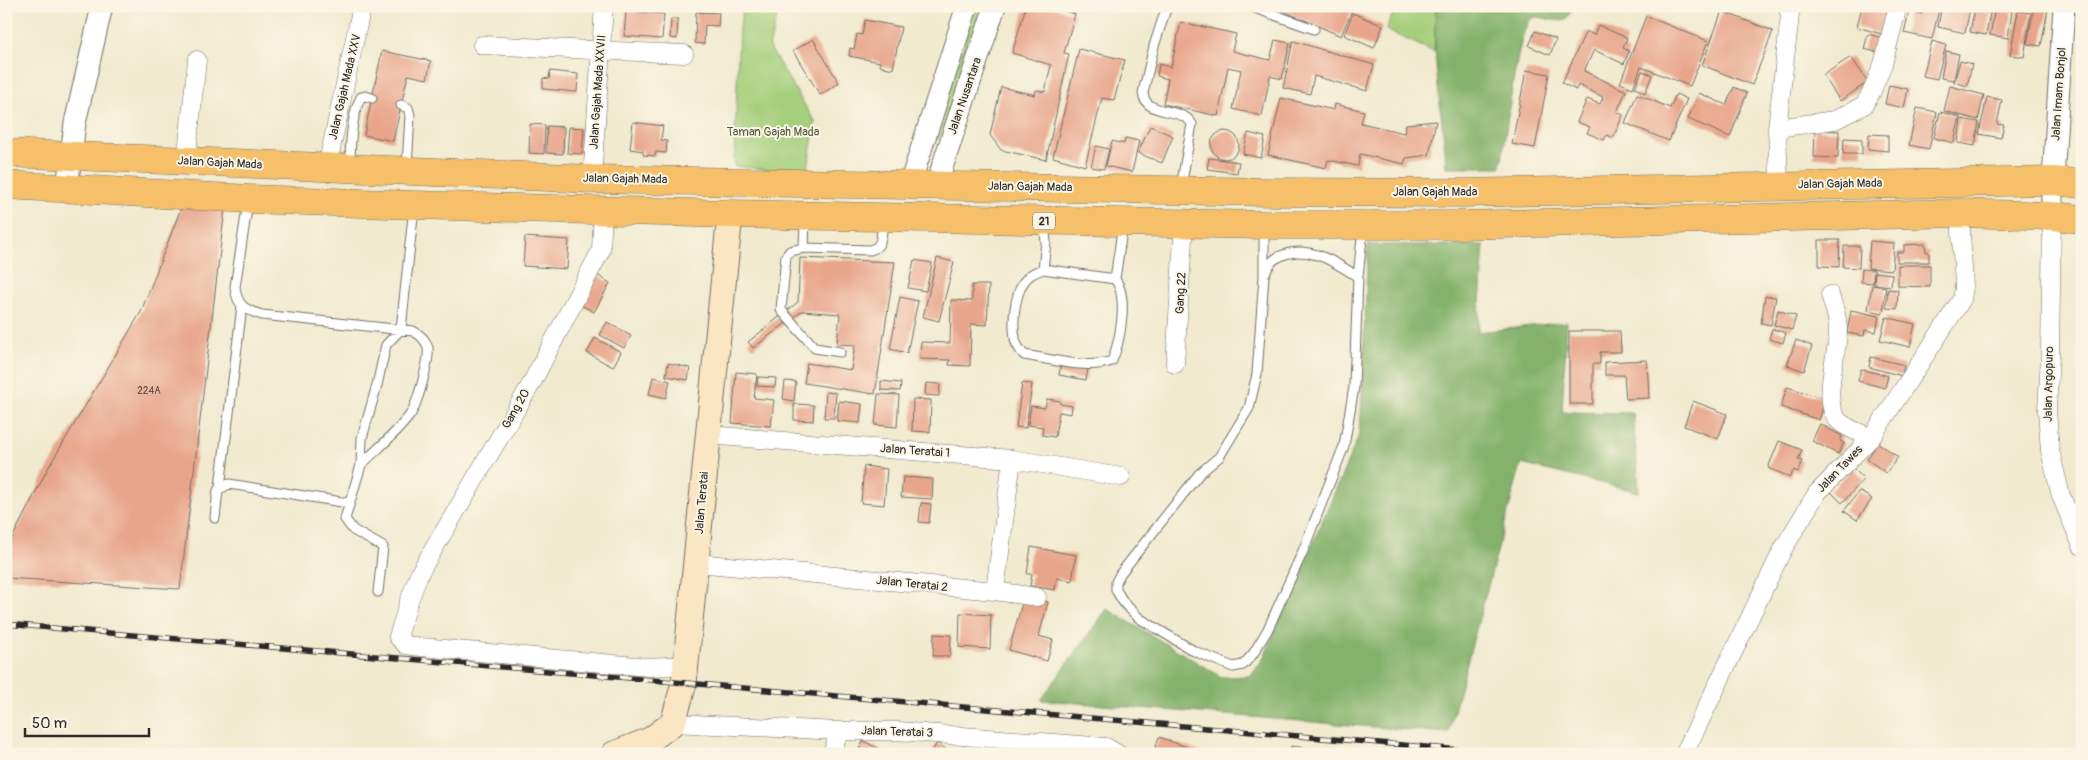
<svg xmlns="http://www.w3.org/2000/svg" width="2088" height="760" font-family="Pangolin,sans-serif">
	<rect width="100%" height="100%" fill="#fcf5e5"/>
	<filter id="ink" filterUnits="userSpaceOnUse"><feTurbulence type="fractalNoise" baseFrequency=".02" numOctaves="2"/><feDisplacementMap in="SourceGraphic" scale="10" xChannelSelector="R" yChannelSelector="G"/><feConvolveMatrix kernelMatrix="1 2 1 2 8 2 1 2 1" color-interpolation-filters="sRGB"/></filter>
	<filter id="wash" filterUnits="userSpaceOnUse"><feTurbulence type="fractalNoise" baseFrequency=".0096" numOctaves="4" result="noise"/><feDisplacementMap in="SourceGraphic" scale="20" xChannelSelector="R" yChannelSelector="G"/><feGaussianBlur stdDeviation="1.12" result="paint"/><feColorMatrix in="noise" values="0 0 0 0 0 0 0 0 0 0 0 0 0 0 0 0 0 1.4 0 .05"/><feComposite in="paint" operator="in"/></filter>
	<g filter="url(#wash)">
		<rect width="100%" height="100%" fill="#f1eacf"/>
		<path fill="#a5cf7b" stroke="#687d53" d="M744,6H780L769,47L815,122L807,174L734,166L739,28Z
			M976,6H984L941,137L937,140L934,139Z
			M1396,6H1436L1434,52L1386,30Z"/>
		<path fill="#84b26b" stroke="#586e4b" d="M1436,6H1575L1565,20C1562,20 1557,21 1554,20C1546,20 1538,14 1531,19C1517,29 1505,143 1501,167H1446C1443,113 1431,61 1436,6Z
			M1368,245H1484L1478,332L1567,322L1562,412L1633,413L1639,492L1521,464L1448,733L1041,700L1107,609L1222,677L1250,676L1263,659L1358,438L1361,415Z"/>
		<g id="blocks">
			<path fill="#e8a58b" d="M1026,6H1048L1075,14L1064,53L1069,54L1046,160L1001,150L990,135L1001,87L1035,95L1036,90L1045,92L1051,65L1012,53Z
				M1272,6H1354L1341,36Z
				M1862,6H1893L1885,35L1857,27Z
				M1924,6H1940L1932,39L1904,33L1909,11L1922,14Z
				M1942,6L1970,9L1965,33L1938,27Z
				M1975,6H1985L1984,12L1990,13L1986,35L1970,32Z
				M2034,7L2048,9L2041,46L2027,44Z
				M1995,8L2012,11L2008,38L1990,35Z
				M626,11L664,14L662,39L624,36Z
				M1722,11L1773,31L1752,85L1702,65Z
				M2018,11L2031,13L2024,57L2010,55Z
				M696,12L719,13L718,26L705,25L704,44L695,43Z
				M1353,13L1383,26L1374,48L1344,35Z
				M1646,16L1708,41L1690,86L1641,67L1633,88L1620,83Z
				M671,19H678L677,39L670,38Z
				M865,20L901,27L893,69L880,66V62L849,56L850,48L854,49L857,34L862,35Z
				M1181,22L1236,34L1232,51L1270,60L1275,40L1290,43L1282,79L1270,76L1262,116L1233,109L1241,70L1228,67L1218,116L1163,104L1168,79L1157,76L1159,64L1171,67Z
				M1598,25L1627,38L1623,48L1629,51L1624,64L1594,50L1584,71L1626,91L1617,112L1623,115L1613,138L1607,135L1604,140L1587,133L1590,127L1577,122L1587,99L1600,104L1603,97L1578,85L1576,90L1562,83L1586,31L1594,35Z
				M1535,31L1556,39L1550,55L1529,46Z
				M1868,34L1888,39L1884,54L1864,49Z
				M813,39L839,83L820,95L793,51Z
				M1293,41L1374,65L1367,91L1314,76L1310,94L1283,88Z
				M1932,41L1946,45L1937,79L1923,76Z
				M1079,49L1125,60L1114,100L1102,98L1085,166L1053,157Z
				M382,51L431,61L427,79L408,75L393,141L364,135Z
				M1946,51L1959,54L1954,80L1941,78Z
				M1851,57L1868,82L1840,101L1823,75Z
				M1960,61L1972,64L1967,86L1954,82Z
				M1526,70L1549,74L1535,148L1512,144Z
				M550,71L578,74L577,92L543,89V78L549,79Z
				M1642,71L1652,75L1645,93L1635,88Z
				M1889,85L1908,89L1904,108L1885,104Z
				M1950,86L1984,95L1978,120L1944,111Z
				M1734,87L1747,93L1730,137L1688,119L1699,93L1726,105Z
				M1637,94L1670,108L1676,94L1687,99L1669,141L1625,123Z
				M1987,97L2002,100L1997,124L2004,125L2001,138L1979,134Z
				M1281,98L1334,110L1335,104L1364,111L1361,123L1404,133L1406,124L1436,121L1429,155L1406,158L1404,164L1360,154L1358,166L1328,160L1326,168L1268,155Z
				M1917,108L1937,112L1929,149L1909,145Z
				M1940,112L1960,117L1954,143L1934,138Z
				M1961,119L1979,122L1975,146L1958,143Z
				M633,122L663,126L661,140L667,141L666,153L656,152L655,156L643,155V151L630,149Z
				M530,124L545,125L544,154L529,153Z
				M547,126L564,127L563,154L546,153Z
				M1150,126L1173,136L1162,163L1138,153Z
				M569,127L584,128L582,154L567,153Z
				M1815,130L1839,131L1838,158L1814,157Z
				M1211 145a14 14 0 1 1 28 0a14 14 0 1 1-28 0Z
				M1248,133L1265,137L1261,158L1243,154Z
				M1869,134L1888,135V151L1868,149Z
				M1125,138L1139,141L1132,172L1106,166L1112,141L1124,144Z
				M1844,138L1862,139V154H1843Z
				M1096,146L1109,149L1104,169L1091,167Z
				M1209,158L1239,162L1237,173L1207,169Z
				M181,208H225L180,589L6,578V550L47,470L141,312Z
				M525,237L569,240L567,269L523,266Z
				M1819,240H1840L1839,267L1819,266Z
				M1870,241L1894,243L1892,270L1868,268Z
				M1925,244L1926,252H1929V262H1897V252H1904V245Z
				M1844,246H1860L1859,268L1843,267Z
				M800,258L895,262L875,394L804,383L807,363L851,370L855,345L837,344L840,314L802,311L753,348L748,342L798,302Z
				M937,258L954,262L939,321L923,317Z
				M914,260L932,263L926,291L908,288Z
				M1898,265H1930V287L1898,286Z
				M1862,269L1874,270L1873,283L1861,282Z
				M592,272L610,283L594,312L575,302Z
				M1875,272L1892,274L1891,286L1874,284Z
				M972,285H989L987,325L971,324L970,366L949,365L950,360L920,359L921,342L950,343L951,300L972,301Z
				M1872,285L1886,287L1883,313L1868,310Z
				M1888,289L1898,290L1897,309L1886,308Z
				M1765,296L1776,297L1771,325L1761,323Z
				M900,297L918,301L907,353L890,349Z
				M1778,310L1796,316L1792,330L1774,325Z
				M1851,310L1879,316L1876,332L1865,330L1864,336L1847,333Z
				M1886,317L1915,324L1910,347L1880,340Z
				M607,322L631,336L624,348L600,335Z
				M1772,329L1786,333L1783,343L1769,339Z
				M1569,331H1620L1621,352H1600V364H1593V404H1569Z
				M595,338L621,352L613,367L587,353Z
				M1796,340L1812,346L1804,371L1787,365Z
				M1871,357L1904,365L1902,376L1869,367Z
				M1647,360L1649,398L1626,399L1624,375H1605V362Z
				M668,363L690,368L688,380L666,376Z
				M1061,364L1088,369L1086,380L1059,375Z
				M1861,369L1888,376L1885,388L1858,381Z
				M736,372L757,374L754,398L774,400L771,426L732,423Z
				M653,377L670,381L666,398L649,394Z
				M758,377L776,378L775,387L757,386Z
				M785,381L796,382L794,401L783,399Z
				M881,381L901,383L900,391L881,390Z
				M926,383L940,384L939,396L925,395Z
				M1022,383L1032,384L1026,428L1016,427Z
				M1787,387L1826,399L1819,420L1781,407Z
				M826,392L836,393L834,418H824Z
				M878,394L899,395L897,427L875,425Z
				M913,399L931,400L930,432L912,431Z
				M1047,399L1060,401V404L1072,406L1071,414L1059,412L1055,437L1042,435L1043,427L1028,425L1031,406L1045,408Z
				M839,401L862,404L860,423L837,421Z
				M1693,401L1727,414L1718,439L1684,426Z
				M794,404L814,405L813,421L794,420Z
				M1820,424L1842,436L1840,441L1844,443L1838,454L1812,441Z
				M1779,441L1802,450L1798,460L1802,461L1798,472L1794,470L1790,477L1768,468Z
				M1878,443L1898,457L1886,473L1867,459Z
				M864,466L887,469L884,505L861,503Z
				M1853,468L1864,479L1842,503L1830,491Z
				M903,477L933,479L932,499L901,497Z
				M1859,491L1872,499L1857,520L1844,511Z
				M921,503L931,504L929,523L919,522Z
				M1031,547L1076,555L1072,581L1057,578L1055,590L1030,586L1032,574H1027Z
				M1024,596L1048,602L1039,636L1053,640L1047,661L1009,650Z
				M960,613L991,615L990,649L959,647Z
				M934,634L951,635L950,656H933Z
				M1159,737L1206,754H1153Z
				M863,741L890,754H857Z
				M937,743L946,749L944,754H930Z
				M1291,746L1321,750V754H1290Z"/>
		</g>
	</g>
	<g filter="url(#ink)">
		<use href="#blocks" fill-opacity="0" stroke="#706e64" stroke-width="1"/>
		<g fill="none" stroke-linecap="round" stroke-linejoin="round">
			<defs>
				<path id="service" d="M1167,6L1154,46L1143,93C1145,117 1182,106 1192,124L1181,187
					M1249,6L1314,29
					M401,105L408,108L410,115L407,167
					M350,166C350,144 351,116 361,97L365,96L372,98
					M248,202L235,287C237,306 245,310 262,315L413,331C419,334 426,340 428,348C430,360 417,405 410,415C397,433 377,449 361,465
					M805,219L804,248L870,250C884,247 881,232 883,220
					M1264,227V276L1257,374L1249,408L1219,457L1199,474L1120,574L1116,582V590L1124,603L1139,618L1194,651L1233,667L1243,665L1253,654L1268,629L1303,551L1344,446L1354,387L1358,277L1363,228
					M804,248L790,251L786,256L781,310L815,348L840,352
					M1043,269L1115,279C1129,297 1120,341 1112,361C1085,370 1052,359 1024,355C1020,350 1015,344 1015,338C1012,320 1015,289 1028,277C1032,273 1038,271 1043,269Z
					M1043,269L1046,242L1044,223
					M1264,275C1267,270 1270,262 1275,259C1303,241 1334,261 1358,277
					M1115,279L1123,224
					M220,487L242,306
					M215,518L218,490L229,484L348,503
					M378,592L383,547L353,530L345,519L361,465L362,438L377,385L386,345L401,329L414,207"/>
				<path id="minor" d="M482,45L684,54
					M1777,128L1835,120L1864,105L1872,91L1883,64L1898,6
					M186,162L197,60
					M327,167L362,6
					M592,179L604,6
					M1779,185L1777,128L1790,15L1787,6
					M603,210L601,250L530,386L420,572L409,601L398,637L406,645L421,647L648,667L685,665
					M2052,216L2050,356L2047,410L2050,451L2061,496L2082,546
					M1830,295C1833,305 1838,317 1838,328C1839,353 1819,404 1840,422C1848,429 1861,433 1871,438
					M1175,364L1184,223
					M708,435L1012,459L1121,477
					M697,563L995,591L1012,459
					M995,591L1037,597
					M673,723L839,731H898L1106,747L1118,754
					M832,754L839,731
					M1684,754L1783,549L1817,493L1871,438L1962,299L1964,287L1960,213"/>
				<path id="tertiary" d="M910,184L967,6
					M936,186L995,6
					M67,188L75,123L102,6
					M2052,216V196L2064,6"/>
				<path id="secondary" d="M614,754L650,740L673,723L684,683L730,214"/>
				<path id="trunk" d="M6,153L592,179L1270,192L1462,193L2054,181L2082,184
					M6,185L249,199L415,205L730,214L1264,225H1459L1960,213L2052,216L2082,219"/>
			</defs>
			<use href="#service" stroke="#706e64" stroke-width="11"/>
			<use href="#minor" stroke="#706e64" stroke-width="19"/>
			<use href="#tertiary" stroke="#706e64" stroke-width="23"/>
			<use href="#secondary" stroke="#706e64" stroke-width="27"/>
			<use href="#trunk" stroke="#706e64" stroke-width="29"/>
			<use href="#service" stroke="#fff" stroke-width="9"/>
			<use href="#minor" stroke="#fff" stroke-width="18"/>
			<use href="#tertiary" stroke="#fff" stroke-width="21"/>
			<use href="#secondary" stroke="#fbe6c4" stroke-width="25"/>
			<use href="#trunk" stroke="#f6c06b" stroke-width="28"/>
			<defs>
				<path id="rail" d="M6,624L1507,754"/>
			</defs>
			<use href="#rail" stroke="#2b2b2b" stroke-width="5.5"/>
			<use href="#rail" stroke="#fcf5e5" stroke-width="4" stroke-dasharray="11" stroke-linecap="butt"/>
		</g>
	</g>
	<g text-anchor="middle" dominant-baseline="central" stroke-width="4" stroke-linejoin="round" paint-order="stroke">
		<g font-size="10" fill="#5a4a43">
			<text x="149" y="391">224A</text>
		</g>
		<rect fill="#fcf5e5" stroke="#6a6863" stroke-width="1" x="1033" y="212.5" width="22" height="17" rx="4"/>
		<g font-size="11" font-weight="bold" fill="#2b2b2b">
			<text x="1044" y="221">21</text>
		</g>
		<g font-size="12" fill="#2b2b2b" stroke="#fcf5e5">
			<text transform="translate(345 87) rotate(-77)">Jalan Gajah Mada XXV</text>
			<text transform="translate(598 92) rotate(-86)">Jalan Gajah Mada XXVII</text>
			<text transform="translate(2059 94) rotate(-86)">Jalan Imam Bonjol</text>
			<text transform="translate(965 96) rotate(-71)">Jalan Nusantara</text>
			<text transform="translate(220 163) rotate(3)">Jalan Gajah Mada</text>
			<text transform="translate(625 179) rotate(1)">Jalan Gajah Mada</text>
			<text transform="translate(1840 184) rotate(-1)">Jalan Gajah Mada</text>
			<text transform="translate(1030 187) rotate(1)">Jalan Gajah Mada</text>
			<text x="1435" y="192">Jalan Gajah Mada</text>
			<text transform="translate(1181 293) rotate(-87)">Gang 22</text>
			<text transform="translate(2049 384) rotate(-89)">Jalan Argopuro</text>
			<text transform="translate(516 409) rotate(-60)">Gang 20</text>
			<text transform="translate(915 451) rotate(4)">Jalan Teratai 1</text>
			<text transform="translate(1840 469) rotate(-46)">Jalan Tawes</text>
			<text transform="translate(702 503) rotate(-85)">Jalan Teratai</text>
			<text transform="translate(912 584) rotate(6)">Jalan Teratai 2</text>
			<text transform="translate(897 732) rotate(2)">Jalan Teratai 3</text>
		</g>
		<g font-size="12" fill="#505c43" stroke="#fcf5e5">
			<text x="773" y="132">Taman Gajah Mada</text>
		</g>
	</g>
	<rect width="2088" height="760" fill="none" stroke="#fcf5e5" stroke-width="25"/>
	<path d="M25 728v8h124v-8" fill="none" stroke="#2b2b2b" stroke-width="2.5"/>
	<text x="32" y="728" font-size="15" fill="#2b2b2b" stroke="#fcf5e5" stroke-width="4" paint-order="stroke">50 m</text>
</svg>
